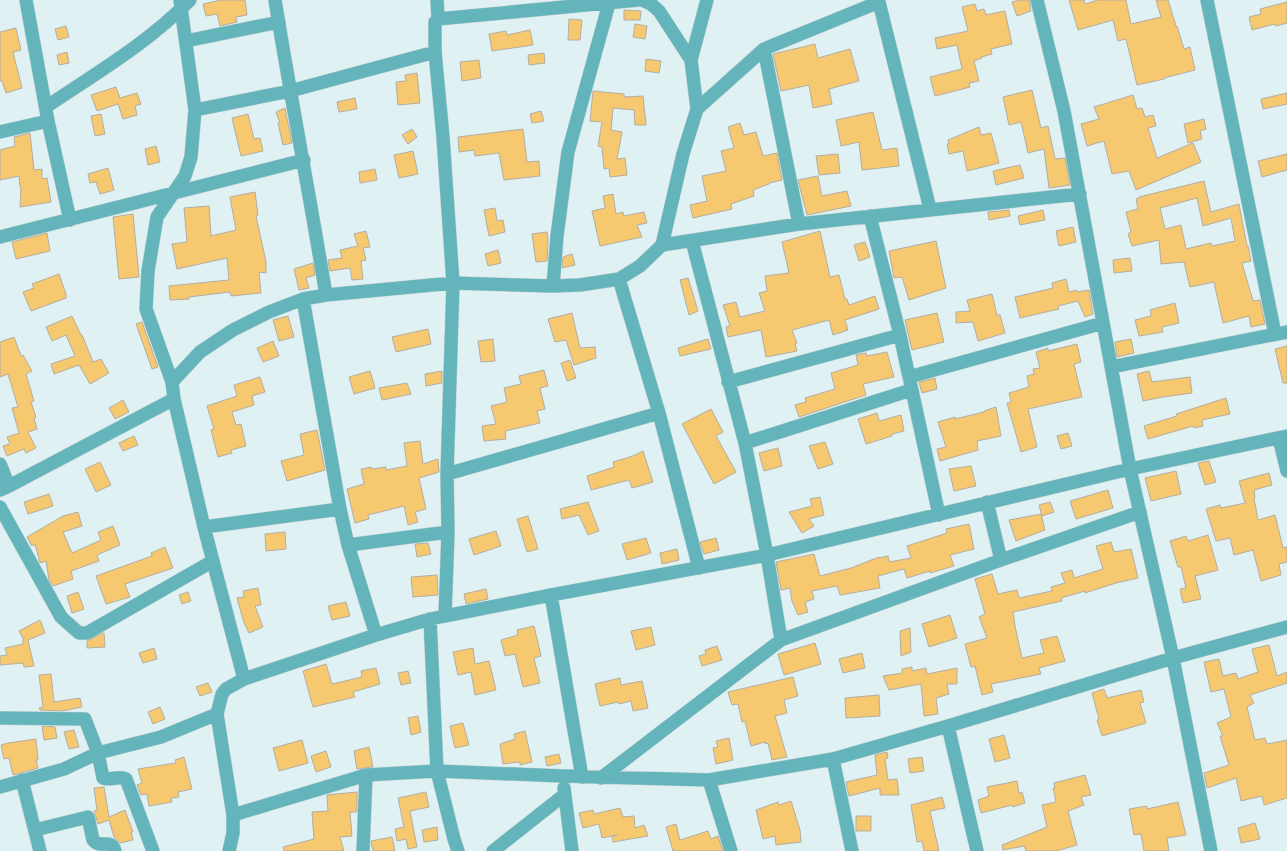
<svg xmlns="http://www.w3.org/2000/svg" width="1287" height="851" font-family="Mulish,sans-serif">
	<rect width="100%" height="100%" fill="#dff1f2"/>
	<path fill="#f6c870" stroke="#b4ada1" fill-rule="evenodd" d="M221,0H245L247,15L236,17L237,22L220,26L217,14L206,16L203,4Z
		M1019,0H1029L1031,11L1017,16L1012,2Z
		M1069,0H1084L1085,4L1098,0H1126L1131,24L1161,17L1156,0H1168L1176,26H1177L1184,49L1190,47L1195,70L1164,78V79L1137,85L1126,39L1118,41L1113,20L1078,30Z
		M1287,2V23L1276,26L1275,24L1252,30L1249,17L1261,14L1260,9Z
		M975,4L977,11L984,9L986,15L1005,11L1012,44L991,49L992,54L981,57L982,58L974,61L979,81L969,83L970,87L935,96L930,77L962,69L957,45L937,49L935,38L968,31L962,7Z
		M624,10L641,11L640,20H624Z
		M569,19L582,20L580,40H568Z
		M635,24L647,26L645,39L633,37Z
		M66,26L69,37L58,40L55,29Z
		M16,28L21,50L13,52L22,88L6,93L2,81H0V32Z
		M530,30L533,45L492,51L489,34L506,31L507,35Z
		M815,44L818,58L850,49L859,81L829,89L832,104L813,108L809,85L781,91L773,54Z
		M67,52L69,63L59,65L57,55Z
		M544,53L545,63L529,65L528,55Z
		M646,59L661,61L659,73L645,71Z
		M479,60L481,78L462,81L460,62Z
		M417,73L420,103L398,105L396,82L406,81L405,75Z
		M116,87L120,98L137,93L141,104L135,106L137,115L123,119L118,104L97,111L91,95Z
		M1032,90L1041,128L1048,126L1055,159L1065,158L1070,185L1049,188L1044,149L1028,153L1021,122L1009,125L1003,97Z
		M593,91L624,94V97L643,96L646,125H635L634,110L613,108L611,130L622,132L617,159L625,158L627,175L610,177L609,168L604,169L602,147L598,146L602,122L590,121Z
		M1287,93V104L1263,109L1261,99Z
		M1133,95L1137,109L1142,108L1145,117L1153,115L1156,126L1148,128L1157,158L1193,143L1201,162L1136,190L1129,171L1112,174L1104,141L1087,146L1081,124L1099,119L1094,107Z
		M355,98L357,109L339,112L337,102Z
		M285,108L292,143L283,145L278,123H280L276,112Z
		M541,111L544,121L532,123L530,114Z
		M873,112L882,150L897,148L899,166L862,170L859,142L841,146L836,120Z
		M101,114L105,134L95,136L91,116Z
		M248,114L254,139L260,138L263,151L241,156L232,118Z
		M1204,119L1206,129L1200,131L1202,139L1188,143L1184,124Z
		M740,123L744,135L756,132L763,156L777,153L782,180L769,183V184L753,190L754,196L731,204L732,209L693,218L690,205L707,201L702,176L726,171L721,151L734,148L728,127Z
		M979,127L981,135L991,133L999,163L967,171L963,151L949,154L947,144H949L948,140Z
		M412,129L417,137L408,144L402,135Z
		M523,129L527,162L539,161L540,176L504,180L499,153L475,156L474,150L459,152L458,137Z
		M30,133L34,170L42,169V179L47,178L51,202L20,207L21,187H20L19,176L0,180V150L15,146L14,137Z
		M156,146L160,162L148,165L145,149Z
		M413,151L418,174L399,178L394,155Z
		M838,154L840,173L819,175L816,156Z
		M1287,154V170L1262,177L1258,161Z
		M1020,165L1024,178L996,185L993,171Z
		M108,168L114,190L100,194L96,182L90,183L88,174Z
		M375,169L377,180L360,183L359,172Z
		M818,176L822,196L847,191L851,206L807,215L798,180Z
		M1204,181L1211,212L1239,204L1247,246H1248L1251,261L1242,263L1253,301L1260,300L1265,324L1251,327L1249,316L1223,323L1214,282L1190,287L1184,262L1161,264L1159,240L1132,246L1128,234L1131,232L1126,212L1138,209L1136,199L1139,198V197ZM1197,198L1203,226L1231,218L1235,241L1212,246L1211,243L1186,249L1181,225L1165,229L1160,208Z
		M255,192L258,215L256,216L266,262V273L259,272L261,293L231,296L230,292L189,297V299L170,300L169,286L229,280L227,258L177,269L172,244L187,242L184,208L209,206L211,236L236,230L230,197Z
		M613,194L616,214L623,212L624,216L644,212L647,223L637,225L642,237L600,246L592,211L605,208L603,196Z
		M495,208L497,221L503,220L505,232L489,236L484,210Z
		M1009,210L1010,216L989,220L988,212Z
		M1043,210L1045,220L1020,225L1018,216Z
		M133,214L139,277L119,279L113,217Z
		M1073,227L1076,242L1059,246L1056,231Z
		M366,231L370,247L363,248L366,260L361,261L363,279L352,280L350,268L330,271L328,260L342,258L340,250L358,246L354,234Z
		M820,231L830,277L839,275L845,299H847L849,305L875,296L879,309L845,320L848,330L833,335L829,320L792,330L797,343L795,344L797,351L766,357L761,330L728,337L726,327L730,326L723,305L736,302L740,317L765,311L759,293L767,291L765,276L789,273L782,242Z
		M547,232L548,242L547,261L536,262L532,234Z
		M47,233L50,251L16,259L12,242Z
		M936,241L946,288L909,300L902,277L894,278L889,251Z
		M865,242L870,257L859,261L854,245Z
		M498,250L501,263L488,266L485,254Z
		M572,254L575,265L562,268L563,257Z
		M1130,258L1132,271L1114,273L1113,260Z
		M313,263L315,275L306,278L309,288L299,290L294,269Z
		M59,274L66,294V298L31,311L23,292L34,288L32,284Z
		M688,278L698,311L689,315L680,280Z
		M1066,279L1069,292L1076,290L1077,292L1089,290L1093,314L1085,317L1078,301L1058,306L1059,309L1020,318L1015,297L1053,288L1052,283Z
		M992,294L997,315H1000L1005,333L978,341L973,322L956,323V312L970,311L967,300Z
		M1175,303L1179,323L1162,327L1163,332L1139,336L1135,320L1151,316L1150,310Z
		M572,313L580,348L595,347L596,358L574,365L566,340L555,342L548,319Z
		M937,313L944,342L912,350L905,320Z
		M72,316L81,335H82L93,362L101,359L109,373L90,384L79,365L54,374L51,364L75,356L66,335L52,341L46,327Z
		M288,316L294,337L279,341L273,320Z
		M142,322L158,367L152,369L136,324Z
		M428,329L431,344L396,352L392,337Z
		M14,337L21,356L23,355L32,371L26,374L34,401L31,402L36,417L34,418L37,429L28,432L36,448L26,453L24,449L7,456L3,446L10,444L7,437L19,433L12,408L18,407L8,374L0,377V342Z
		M493,339L495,361L481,362L478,341Z
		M708,339L711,349L680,356L678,348Z
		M1131,339L1134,353L1117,357L1115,342Z
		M273,341L279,356L263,362L257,348Z
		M1077,344L1081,362L1074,364L1082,397L1028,409L1037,447L1021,452L1007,403L1011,402L1009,393L1029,387L1027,376L1034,374L1033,369L1040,368L1036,352L1048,348V351Z
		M1287,346V383H1283L1275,349Z
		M887,352L894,377L863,384L866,395L799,417L795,405L806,402L805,398L835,389L831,373L858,365L856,355L866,353L867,356Z
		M570,360L576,378L567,381L561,363Z
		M544,370L548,386L540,388L545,409L537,411L540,423L505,431L506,439L484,441L482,426L496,424L491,406L507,402L504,388L521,384L519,376Z
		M370,371L375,388L354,394L349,377Z
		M442,371V383L426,386L425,374Z
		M1149,371L1152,382L1190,377L1192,393L1163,397L1143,401L1137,374Z
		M260,377L265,392L252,396L254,405L232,412L236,425L241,424L246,446L231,450L232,453L218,457L211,430L214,429L207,406L237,396L234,385Z
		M935,378L937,389L922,393L919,382Z
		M407,383L411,394L382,400L379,388Z
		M1226,398L1230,414L1202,420L1203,426L1194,428L1193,426L1148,439L1144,426L1177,416L1176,414Z
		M123,400L129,412L115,419L109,408Z
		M996,407L1001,436L977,441L978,450L940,461L937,449L946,447L938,422L955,417V419L984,412V411Z
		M711,409L723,432L716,436L736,472L714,484L682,424Z
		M877,413L879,421L901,415L904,431L892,434V436L866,444L858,419Z
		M317,430L325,470L287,481L281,461L304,455L300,434Z
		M1068,433L1072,446L1061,449L1057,436Z
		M134,436L138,445L123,451L119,443Z
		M420,441L423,464L438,459L439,472L419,478L426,509L415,512L418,522L408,525L404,506L368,515L369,519L355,523L347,489L364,484L361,469L371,467L372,469L386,467V470L407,466L404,443Z
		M825,442L833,464L818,469L809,446Z
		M778,448L782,466L764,471L759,453Z
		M643,451L653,482L632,488L629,480L591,490L587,476L614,467L613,462L633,456Z
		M1209,461L1216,482L1205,485L1198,463Z
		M100,462L111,485L96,492L85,469Z
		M971,466L976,486L954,491L949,469Z
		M1176,471L1181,494L1151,501L1145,478Z
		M1269,473L1272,485L1254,490L1255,497L1254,498L1258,520L1275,515L1283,548L1287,547V562L1279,564L1281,575L1261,581L1253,550L1234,555L1230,538L1216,541L1206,509L1220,505L1221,508L1245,503L1239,481Z
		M1108,490L1113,508L1076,519L1070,501Z
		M49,494L53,506L28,514L24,502Z
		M820,497L824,515L809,519L814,526L802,533L789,512L812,506L810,499Z
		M588,502L599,531L588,535L579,515L562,519L560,509Z
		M1050,502L1054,512L1042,516L1039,505Z
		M78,512L82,526L63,532L72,553L101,540L98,532L113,526L120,545L97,555L99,561L71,571L73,579L53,586L49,580L46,561L40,563L35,544L32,546L27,537L63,516Z
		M1041,514L1045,530L1016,541L1009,520Z
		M528,516L538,549L527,552L517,519Z
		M969,524L974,549L950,555L954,566L930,573V571L907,578L904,569L878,576L880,588L840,595L837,586L812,591L814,599L805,602L808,612L798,615L792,601L790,588L781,590L776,562L814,554L820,576L851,568L879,557V558L888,556L889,562L911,558L907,546L947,533L946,529Z
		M496,531L501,546L474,555L469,539Z
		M285,532L286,549L266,551L265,534Z
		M1208,535L1218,570L1195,576L1201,599L1183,603L1180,589L1186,588L1181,567H1178L1170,541L1186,536L1188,541Z
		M646,538L651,553L627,560L622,544Z
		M716,538L719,550L704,554L700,542Z
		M1111,542L1114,552L1131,549L1138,578L1116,583L1085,593V591L1061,598L1062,601L1013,612L1015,626L1022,658L1044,653L1040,640L1057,636L1065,661L1039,668L1041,674L991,684L993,692L982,695L975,666L971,667L965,644L987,638L979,617L985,614L975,579L992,574L998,594L1017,590L1019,598L1052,591L1051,587L1065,583L1061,573L1072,570L1074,578L1103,569L1096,546Z
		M428,543L431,554L417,557L415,544Z
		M165,547L173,568L125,584L130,597L106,604L96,576L152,556L151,553Z
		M677,549L679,560L662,564L660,553Z
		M437,575L438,595L413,597L411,577Z
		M258,588L261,605L255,606L263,627L249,633L244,623L237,598L244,597L243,591Z
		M486,589L488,599L466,604L464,594Z
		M78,592L84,609L72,613L67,596Z
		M188,592L191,601L182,604L179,595Z
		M346,602L350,616L332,620L328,606Z
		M950,615L957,638L929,647L922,624Z
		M40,620L45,633L28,640L34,666L24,667L23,663L0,665V656L7,655L5,648L23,644V638L19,631Z
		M534,626L541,656L534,658L540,683L523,687L515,654L505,656L501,640L518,635L517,630Z
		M651,627L655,645L636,650L631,631Z
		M910,628L911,652L901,656L900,631Z
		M103,633H104L105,647L87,648V641Z
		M815,643L821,664L784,675L778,654Z
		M1269,645L1277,676L1287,672V683L1250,695L1254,703L1247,707L1255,740L1265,738L1267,744L1287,740V798L1264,805L1262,796L1241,801L1236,778L1207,788L1204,773L1229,765L1220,736H1223L1217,723L1231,717L1224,689L1211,692L1204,662L1219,659L1223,676L1236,673L1238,679L1258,672L1252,649Z
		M717,646L722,660L702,666L699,656L706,654L705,650Z
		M154,648L157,659L143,663L139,653Z
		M473,648L475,664L489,661L496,690L475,695L471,672L458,675L453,652Z
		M862,653L865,668L843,673L839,659Z
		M326,664L332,684L362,677L361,671L376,668L380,684L353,692L355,697L313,707L303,671Z
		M912,667V671L926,668L927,674L957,668V684H947L949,694L936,698L938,714L924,716L921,684L889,690L883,676L902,673V669Z
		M408,671L411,683L401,685L398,673Z
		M51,674L54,702L80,698L82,707L62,711L40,710L39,708L43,707L39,675Z
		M793,677L798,696L784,700L787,713L775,716L787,757L772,760L768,743L765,744V742L751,746L745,721L742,722L738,704L732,705L728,692Z
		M620,678L621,685L642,681L648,708L633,711L631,701L619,704L618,702L600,706L595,684Z
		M208,683L212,692L200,696L196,687Z
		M1104,689L1107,698L1141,690L1144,702L1140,703L1146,723L1102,736L1097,720L1099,719L1092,693Z
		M879,695L880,716L846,718L845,698Z
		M160,707L165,719L153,724L148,712Z
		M418,716L421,732L411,735L408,718Z
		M463,723L469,745L455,748L450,726Z
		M42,726L55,727L57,738L44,740Z
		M74,730L79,747L69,749L64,732Z
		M525,731L532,762L520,765V762L503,764L500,744L515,739L514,734Z
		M1004,735L1010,758L995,762L989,739Z
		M729,738L733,760L716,764L713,748L718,747L716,741Z
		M36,739L38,760H36L38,768L13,775L9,758L4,759L1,745L8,743Z
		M302,740L308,763L279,771L273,748Z
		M369,747L373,767L357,769L354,751Z
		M326,751L331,767L316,772L311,756Z
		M887,752L888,758L885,759L888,780L897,779L899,795H880V788L849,796L846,782L877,775L875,755Z
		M559,754L561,763L547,766L545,757Z
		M184,757L192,789L178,792L179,797L171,798L172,802L149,806L147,794L141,795L137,785L142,783L138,769L176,763L175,760Z
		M922,757L924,771L910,773L908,759Z
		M1085,775L1091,795L1081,797L1084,805L1068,811L1077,845L1056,851H1026L1024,846L1003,850L1002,845L1047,827L1042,805L1056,802L1053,788H1055L1054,783Z
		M1017,781L1019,793L1022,792L1025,803L1013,807L1012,805L981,813L978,800L989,796L987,787Z
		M104,787L109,817L125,810L133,832H131L133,840L120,843L114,837L109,820L98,824L94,811L97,810L94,788Z
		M357,792V812H350L352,836L340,837L344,851H284L283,847L314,839L312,812L328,811L327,795Z
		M426,792L429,807L410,811L417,847L408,849L406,839L397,841L395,829L404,827L398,798Z
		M942,797L945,808L930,811L939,851H924L922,841L917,842L911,805Z
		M791,801L800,830L801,842L776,845L775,836L763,839L756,810L778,802L779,805Z
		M1178,802L1186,835L1167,838L1169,851H1144L1141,834L1134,835L1129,809L1147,806V809Z
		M620,808L623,817L634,816L635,828L644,825L648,836L613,842L612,837L617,835L602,838L599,824L583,828L579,813L593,810L594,814Z
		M856,816H871V831H856Z
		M1255,823L1260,839L1241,843L1238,828Z
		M676,824L680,840L708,831L711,839L718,836L723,851H673L666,827Z
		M437,827L438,840L424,842L422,830Z
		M392,837L395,851H373L371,841Z"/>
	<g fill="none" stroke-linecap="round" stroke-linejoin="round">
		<defs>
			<path id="minor" d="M26,0L48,121L70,220
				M275,0C291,99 310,197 326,295L453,283L553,286L557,236L568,152L610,0
				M642,0L651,4L659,11L691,60
				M1037,0L1064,111L1130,469L1173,658L1211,851
				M1207,0L1275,334
				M438,19L638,0
				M186,41L279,22
				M764,49L799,224
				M46,107C95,74 148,43 190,0
				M697,109L764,49L879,2L930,209
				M195,110L290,91L435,52
				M0,132L48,121
				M870,216L900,335
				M0,237L304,160
				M692,241L745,443L767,555L781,640
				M662,245L799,224L1080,194
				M553,286L580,285L619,279L640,266L662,245L683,154L697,109L691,60L707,0
				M326,295L303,299L269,312L233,330L200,352L172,382L174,399L204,527L244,679L376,635L430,619L445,616L448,532L447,474L453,283L443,137L435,52V22L438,19L437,0
				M303,299L340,509L348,545L448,532
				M1111,367L1287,332
				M910,381L939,515
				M172,382L146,309L148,271L157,217L185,176L191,157L195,110L180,0
				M728,382L900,335L909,377L1103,323
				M659,413L699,568
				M1279,438L1287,471
				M745,443L911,390
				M0,464L9,486
				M447,474L659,413L619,279
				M0,490L9,486L174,399
				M987,502L1001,560
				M0,507L61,617L79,633H87L213,561
				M204,527L340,509
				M348,545L376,635
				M551,595L582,777
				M445,616L551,595L767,555L1130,469L1287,436
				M430,619L437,771L563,776L709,780L833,759L948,726L1173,658L1287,627
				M244,679L226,689L222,694L217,714L233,815L366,775L437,771L454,839L458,851
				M0,718L85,719L98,753L103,778C110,781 119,775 126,779L153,851
				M948,726L977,851
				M833,759L852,851
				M601,778L781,640L1001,560L1140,512
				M22,780L40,851
				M709,780L731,851
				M0,787L64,769L98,753L161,737L217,714
				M564,788L572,851
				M35,830L88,817L93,840C101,850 111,837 115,851
				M229,851L233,833V815
				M363,851L366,775
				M493,851L564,795"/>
		</defs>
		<use href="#minor" stroke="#bdcdce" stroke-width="14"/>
		<use href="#minor" stroke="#63b4bb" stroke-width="13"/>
	</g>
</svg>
